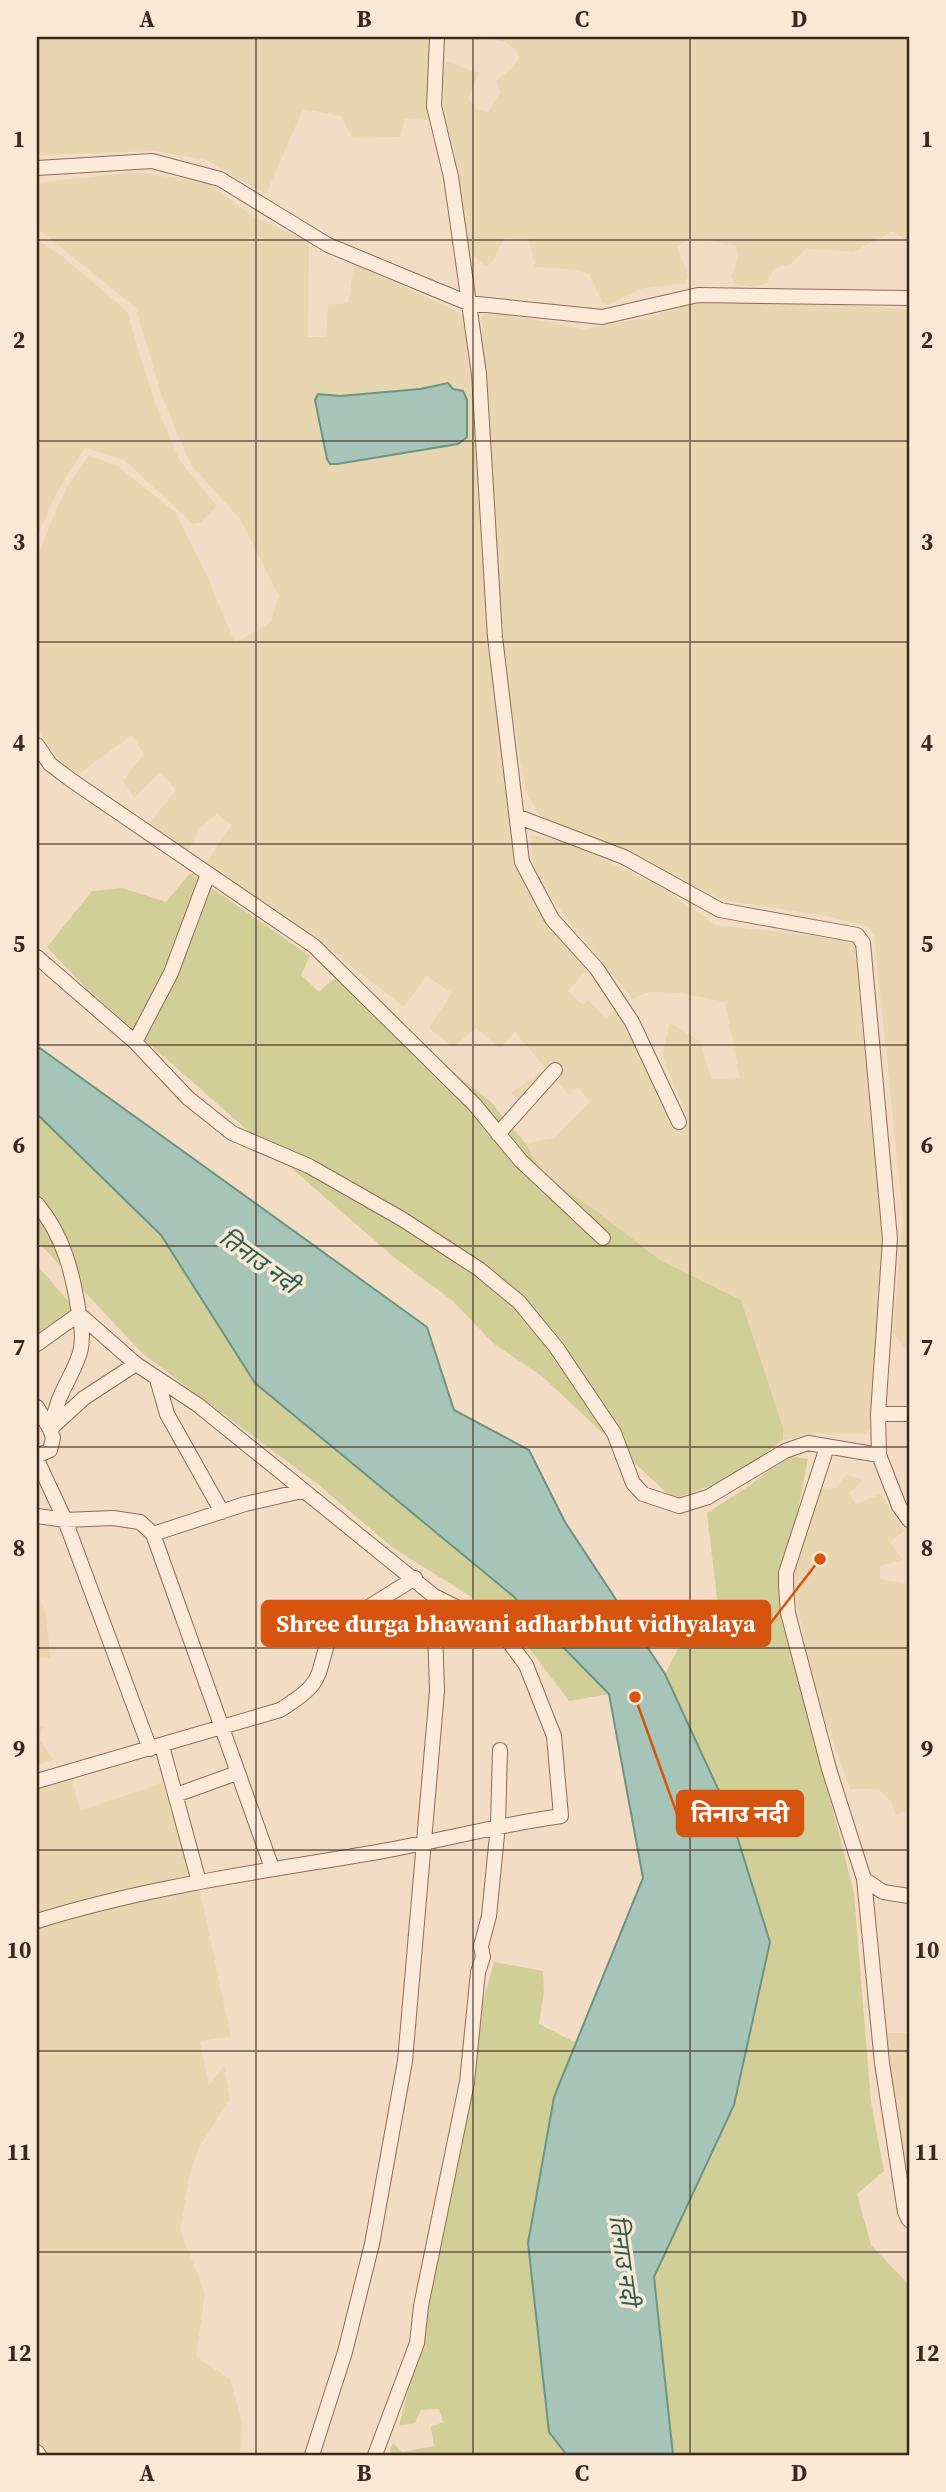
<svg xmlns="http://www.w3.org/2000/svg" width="946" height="2492" font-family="'Source Serif 4','Noto Sans Devanagari',serif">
	<rect width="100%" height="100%" fill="#f2ddc4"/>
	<path fill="#e8d6b1" d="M37,37H429L430,120L404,119L401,137L352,138L341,116L303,109L266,194L206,160L154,151L37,155Z
		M483,37H909V243L893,231L853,252L806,249L791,264L773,269L768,283L753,287L737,285L731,277L739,256L735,245L700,239L687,240L677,247L688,275L686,283L643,288L610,304L602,302L590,275L579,270L535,267L529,239L504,238L494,259L486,267L469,251L446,143L442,72L447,62L479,73L468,98L476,109L488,113L500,93L497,79L511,69L519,57L515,49L506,42Z
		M132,172L207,182L252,216L309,242L308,337H326L328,305L348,303L354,264L463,314L479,444L510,796L513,859L535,904L587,970L568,991L583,1005L588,1000L606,1019L615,1011L680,1127L689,1122L662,1055L670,1023L700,1041L711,1079L740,1078L725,1002L680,993L649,992L632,999L553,901L533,863L531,835L566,842L657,885L716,925L854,940L872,1133L884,1195L874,1366V1427L865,1434H815L783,1440V1428L741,1300L660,1260L583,1201L545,1178L525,1143L554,1138L590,1102L579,1088L574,1089L569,1096L558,1082L527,1108L511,1093L545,1068L515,1032L500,1048L476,1028L453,1047L429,1028L452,993L426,976L404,1007L309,933L204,866L231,825L217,814L200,828L188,852L148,825L176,790L160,772L134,798L123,781L144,754L132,735L79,774L60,764L37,726V556L66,488L89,455L119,467L175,512L207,576L235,643L271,622L279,596L240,519L191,465L161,394L136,308L37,228V183Z
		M37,240L62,256L127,311L153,398L180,461L217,506L201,522L193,524L124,460L85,448L58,490L37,537Z
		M761,300L909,309V1353L893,1333L903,1216L874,935L868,927L832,917L723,900L637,857L542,819L526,793L506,676L481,317L484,314L510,315L584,329L648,317L705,301Z
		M846,1474L863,1481L849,1493L856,1504L881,1494L904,1531L890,1542L903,1560L880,1566V1579L909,1584V1810L895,1815L892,1803L878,1789H850L818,1700L790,1575L817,1489L837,1488Z
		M37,1592L45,1611L51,1658H37Z
		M44,1726L39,1739L54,1760L37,1765V1727Z
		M69,1765L80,1811L162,1783L192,1874L37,1915V1775Z
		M199,1886L231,2037L200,2041L209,2086L224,2066L230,2099L201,2144L190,2173L180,2230L205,2293L196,2357L230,2379L242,2422L240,2455H48L37,2442V1925Z
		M885,2033H909V2182L905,2159Z"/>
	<path fill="#d1ce97" d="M190,873L310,956L301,975L319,992L344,970L429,1053L491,1102L525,1143L546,1178L583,1201L660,1260L741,1300L783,1428V1440L732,1478L673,1499L543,1377L493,1343L453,1301L395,1258L238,1122L87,989L47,947L92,891L122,888L166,902Z
		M37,1114L161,1235L255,1383L513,1596L609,1694L569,1701L508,1620L392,1547L320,1486L143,1354L37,1241Z
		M37,1265L74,1308L37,1337Z
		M787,1456L808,1459L794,1532L779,1578L793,1652L854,1893L871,2102L884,2171L857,2194L871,2245L909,2285V2455H673L654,2277L734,2105L731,1817L665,1674L678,1649L720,1624L707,1513L749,1486Z
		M494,1962L543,1971L544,1991L539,2024L576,2043L554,2097L567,2455H388L393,2443L402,2452L434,2446L431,2427L443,2422L439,2409L421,2410L415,2423L399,2426L417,2357L476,2053L481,2009Z"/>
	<path fill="#a6c4b7" stroke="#6c9483" stroke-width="2" d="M448,383L453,389L463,391L467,400V437L458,444L337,464H330L327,459L315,400L318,394L340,396L420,389Z
		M37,1046L427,1327L454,1410L529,1450L565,1522L665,1674L731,1817L770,1942L734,2105L654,2277L673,2455H567L549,2432L528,2243L554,2097L643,1878L609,1694L513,1596L255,1383L161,1235L37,1114Z"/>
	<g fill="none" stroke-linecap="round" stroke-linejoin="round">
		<defs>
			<path id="minor" d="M437,37L434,106L451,177L479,374L495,637L522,862L552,919L597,969L632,1022L679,1122
				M37,168L152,161L220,179L328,245L468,303L602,317L698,295L909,298
				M37,745L50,764L71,780L314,946L474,1104L521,1161L603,1238
				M37,957L135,1042L188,1098L232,1133L309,1166L402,1219L479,1269L519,1302L556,1347L614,1433L633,1483L643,1494L679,1506L708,1497L785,1451L808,1443L879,1455L878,1414L890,1239L863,943L857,935L720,910L624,857L519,817
				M135,1042L171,973L208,874
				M498,1134L555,1070
				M37,1204C64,1236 73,1274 79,1314L136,1364L198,1405L434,1596L486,1622L509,1642L526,1665L554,1736L561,1816C497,1825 435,1842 372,1853C259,1872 146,1887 37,1921
				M37,1344L79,1314C88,1353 75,1363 60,1397C56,1407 53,1418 50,1429L84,1398L136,1364
				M157,1379L167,1414L222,1512
				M37,1407L50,1429L53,1438L50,1450L37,1456
				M878,1414H909
				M827,1447L786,1573V1587L788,1613L829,1769L864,1879L882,2063L905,2212L909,2220
				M879,1455L899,1506L909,1520
				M37,1460L65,1520L150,1749
				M37,1516L65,1520L113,1518L140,1522L153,1534L245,1504L302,1491
				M153,1534L272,1868
				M162,1746L199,1882
				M37,1781L280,1710C328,1680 314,1678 332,1630L415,1578
				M176,1795L237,1773
				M864,1879L883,1892L909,1896
				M37,2452L39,2455
				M312,2455L345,2352L372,2244L405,2061L437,1691L434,1596
				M375,2455L417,2343L421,2306L467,2082L478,1972L483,1957L481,1946L489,1916L498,1825L500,1750"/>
		</defs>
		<use href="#minor" stroke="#8e6c59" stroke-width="16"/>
		<use href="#minor" stroke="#fbebd8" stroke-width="14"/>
	</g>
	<path fill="none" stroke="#3d281e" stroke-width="2" stroke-opacity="0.55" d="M256,37V2455M473,37V2455M690,37V2455M37,240H909M37,441H909M37,642H909M37,844H909M37,1045H909M37,1246H909M37,1447H909M37,1648H909M37,1850H909M37,2051H909M37,2252H909"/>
	<g text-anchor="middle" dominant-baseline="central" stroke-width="7" stroke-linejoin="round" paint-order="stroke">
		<g font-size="24" font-style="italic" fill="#2c5e52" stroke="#f8e8d4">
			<text transform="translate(259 1261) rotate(36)">तिनाउ नदी</text>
			<text transform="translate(624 2260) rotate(82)">तिनाउ नदी</text>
		</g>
	</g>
	<path fill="none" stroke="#d7540e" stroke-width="2.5" d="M820 1559L770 1624M635 1697L677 1814"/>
	<g fill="#d7540e" stroke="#f8e8d4" stroke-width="2.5">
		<circle cx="820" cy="1559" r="7"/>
		<circle cx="635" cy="1697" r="7"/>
	</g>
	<g fill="#d7540e" stroke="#d7540e" stroke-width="2.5">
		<rect x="262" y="1601" width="508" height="45" rx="7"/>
		<rect x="677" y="1791" width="126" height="45" rx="7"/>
	</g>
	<g font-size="24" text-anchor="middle" font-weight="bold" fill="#fff">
		<text x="516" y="1632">Shree durga bhawani adharbhut vidhyalaya</text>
		<text x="740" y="1822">तिनाउ नदी</text>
	</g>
	<rect width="946" height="2492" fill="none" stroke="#f8e8d4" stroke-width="77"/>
	<rect x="38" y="38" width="870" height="2416" fill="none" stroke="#3d281e" stroke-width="2.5"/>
	<g font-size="23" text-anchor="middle" font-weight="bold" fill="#3d281e">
		<text x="147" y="27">A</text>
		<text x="364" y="27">B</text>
		<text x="582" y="27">C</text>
		<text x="799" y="27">D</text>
		<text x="19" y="147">1</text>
		<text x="927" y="147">1</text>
		<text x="19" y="348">2</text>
		<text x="927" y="348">2</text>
		<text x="19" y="550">3</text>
		<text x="927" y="550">3</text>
		<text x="19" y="751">4</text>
		<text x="927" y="751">4</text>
		<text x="19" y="952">5</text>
		<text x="927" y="952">5</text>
		<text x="19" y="1153">6</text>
		<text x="927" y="1153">6</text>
		<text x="19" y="1355">7</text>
		<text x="927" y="1355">7</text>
		<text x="19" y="1556">8</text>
		<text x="927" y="1556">8</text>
		<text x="19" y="1757">9</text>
		<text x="927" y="1757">9</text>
		<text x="19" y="1958">10</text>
		<text x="927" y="1958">10</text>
		<text x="19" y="2160">11</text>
		<text x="927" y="2160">11</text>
		<text x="19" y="2361">12</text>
		<text x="927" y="2361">12</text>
		<text x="147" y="2481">A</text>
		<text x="364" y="2481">B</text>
		<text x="582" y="2481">C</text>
		<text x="799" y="2481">D</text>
	</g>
</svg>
